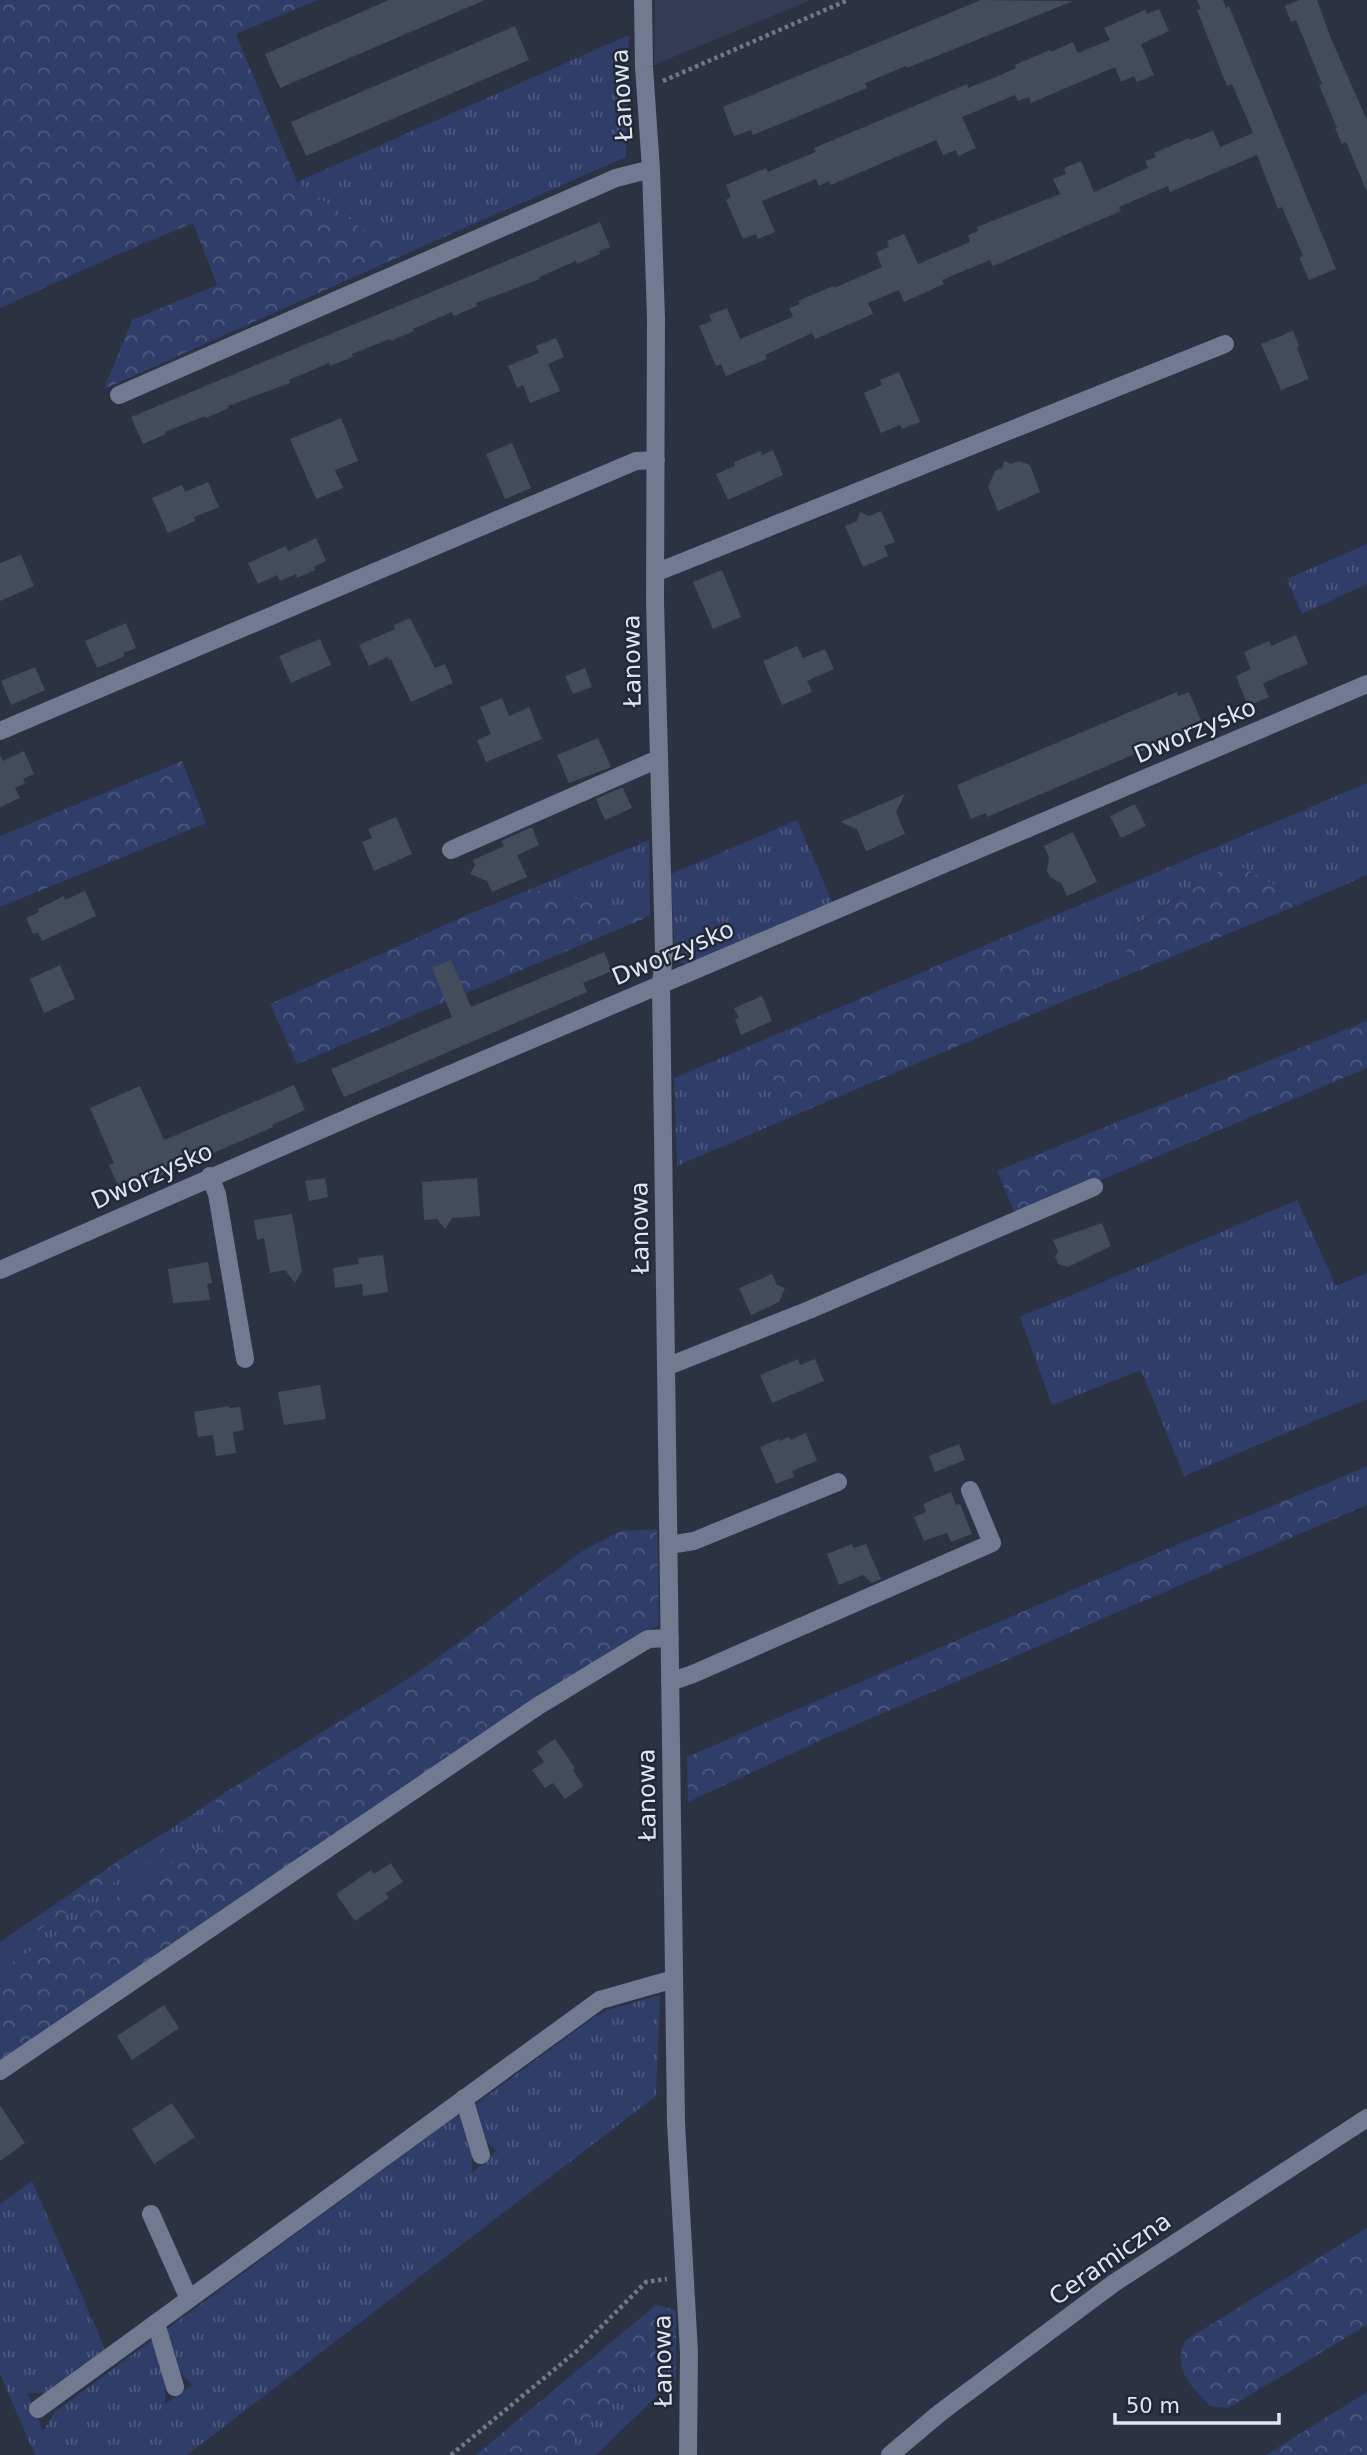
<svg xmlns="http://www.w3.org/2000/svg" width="1367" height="2455" font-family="'DejaVu Sans',sans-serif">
	<defs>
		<pattern id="grass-tufts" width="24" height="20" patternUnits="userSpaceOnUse" patternTransform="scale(1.75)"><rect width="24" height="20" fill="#2f3d69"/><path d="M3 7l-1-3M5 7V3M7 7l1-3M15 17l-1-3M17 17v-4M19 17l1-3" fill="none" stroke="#4d597f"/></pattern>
		<pattern id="forest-crowns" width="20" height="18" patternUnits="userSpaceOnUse" patternTransform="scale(1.75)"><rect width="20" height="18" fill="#2f3d69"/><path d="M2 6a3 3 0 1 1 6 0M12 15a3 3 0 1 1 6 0" fill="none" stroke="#4d597f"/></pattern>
	</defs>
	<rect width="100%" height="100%" fill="#2c3243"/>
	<path fill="#343b52" d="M655,0H811L654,65Z"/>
	<path fill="url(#grass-tufts)" d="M629,35L626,157L401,256L297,182Z
		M1367,544V584L1302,614L1287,579Z
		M1367,783V875L1305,902L1233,862L1134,926L1118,979L1057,1004L1030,973L1042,921Z
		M797,820L833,904L688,964L675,961L671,874Z
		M649,840L650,916L531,889Z
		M733,1053L773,1079L793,1116L677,1166L674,1078Z
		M1297,1200L1336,1286L1367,1273V1399L1184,1476L1141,1370L1052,1405L1020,1317Z
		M1367,1466V1505L1348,1513L1333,1481Z
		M215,1799L225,1837L193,1850L0,1970V1955L127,1874L156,1859L174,1836L171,1829Z
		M660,1995L656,2096L187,2455H35L0,2374V2204L32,2181L105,2349L45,2393H28L43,2431L55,2412L152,2340L165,2381V2404L192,2385L180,2372L167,2329L460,2113L472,2149V2173L496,2151L486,2141L476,2104L594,2017L611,2009Z
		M647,2377L667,2386L596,2455H576L574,2437L588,2419Z"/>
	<path fill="url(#forest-crowns)" d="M0,0H317L236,34L297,182L401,256L104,389L132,320L217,285L193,223L116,255L0,308Z
		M182,761L206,823L0,907V836Z
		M1233,862L1305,902L1118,979L1134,927Z
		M531,889L650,916L297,1064L270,1004L465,916Z
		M1042,921L1030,973L1057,1004L793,1116L773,1079L733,1053Z
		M1367,1021V1068L1016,1216L997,1171Z
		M1333,1481L1348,1513L832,1735L688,1802L687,1757L1172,1547Z
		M657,1529L659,1625L634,1636L390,1798L0,2062V1970L193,1850L225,1837L215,1799L414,1675L584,1550L621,1531Z
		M171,1829L174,1836L156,1859L127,1874L0,1955V1942L127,1855Z
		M1367,2228V2325L1228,2408L1210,2406C1192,2387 1170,2367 1186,2340Z
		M656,2305L676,2310V2378L667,2386L647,2377L588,2419L574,2437L576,2455H476Z
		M1367,2392V2455H1266Z"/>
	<path fill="#444b5d" d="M389,0H485L280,88L265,54Z
		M981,0L1073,1L907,68L906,66L865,83L867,88L753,135L751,130L734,136L723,107Z
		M1197,0H1223L1226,8L1229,6L1336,269L1309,280L1299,257L1303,256L1282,207L1278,209L1257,155L1170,192L1168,186L1119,207L1121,211L993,266L990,260L942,280L944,284L904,302L899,290L868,303L873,314L815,339L812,333L765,355L767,359L726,376L721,364L716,366L699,326L712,321L709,315L727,308L740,339L793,317L789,308L800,304L798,301L833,286L834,288L882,267L876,252L889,247L887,241L904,234L918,264L970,242L968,235L978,231L977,227L1060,194L1053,179L1066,174L1064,168L1081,161L1094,192L1148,168L1145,161L1156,157L1154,153L1189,138L1190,140L1213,131L1220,147L1253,133L1232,84L1227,86L1197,10L1201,9Z
		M1299,0H1317L1332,41L1367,120V192L1346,142L1342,144L1335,128H1337L1319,85L1322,84L1296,20L1291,22L1285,6Z
		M1159,9L1169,31L1141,44L1154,75L1137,82L1134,76L1121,82L1115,67L1031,103L1029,97L1018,101L1015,95L962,117L976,148L958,156L956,150L943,155L936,140L831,185L829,181L819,186L816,179L762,201L775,232L758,239L756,234L743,239L726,200L731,197L726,185L766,168L768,172L796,160L816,152L814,148L967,84L968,88L996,77L1016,68L1015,65L1050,50L1051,52L1073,42L1078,53L1110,40L1104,28L1145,10L1147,14Z
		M515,26L529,60L306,156L291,122Z
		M600,222L610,247L599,251L600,254L577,264L576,261L539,277L540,279L476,303L477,306L454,316L452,312L413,329L414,331L391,341L390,339L352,354L353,357L330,366L329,363L289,380L290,383L228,406L229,408L206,418L205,416L165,432L166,434L143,444L131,417Z
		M1293,331L1299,346L1297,348L1309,379L1281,390L1261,344Z
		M556,338L564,357L548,364L560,391L530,403L523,385L517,388L508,366L539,353L536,346Z
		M899,372L920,422L902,429L900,425L881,433L864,393L882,385L880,380Z
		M341,418L358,461L335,470L343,488L316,499L290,439Z
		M512,443L531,488L505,499L486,454Z
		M773,450L783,475L728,500L716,474L735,466L734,462L761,451L762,455Z
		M1004,461L1011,464L1019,461L1030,465L1040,492L998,511L988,487L995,471L1002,468Z
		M208,482L219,507L194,517L195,521L168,533L152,498L182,485L185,492Z
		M881,511L895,542L884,546L888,556L863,567L845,526L857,521L860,512L869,516Z
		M316,538L326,561L313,567L315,570L297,578L296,574L280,581L277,575L258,584L248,563L286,546L288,551Z
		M21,555L34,586L0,601V563Z
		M722,570L741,617L713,629L693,582Z
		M410,618L435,668L445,664L453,683L411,702L391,659L389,660L388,657L369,666L359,645L395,629L394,625Z
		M126,623L136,648L123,653L125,656L97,668L85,641Z
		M1296,635L1308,664L1263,683L1269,697L1248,706L1236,676L1251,669L1244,652L1269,641L1271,646Z
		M320,639L331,665L291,683L279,656Z
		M797,646L803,658L825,649L834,669L807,681L812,692L782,705L763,661Z
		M35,667L45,690L11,705L1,681Z
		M585,668L592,687L573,694L565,676Z
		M1177,692L1178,696L1189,692L1203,725L987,817L986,813L971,819L957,785Z
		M502,698L509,716L529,707L542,739L486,762L477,740L491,734L480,707Z
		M598,738L611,767L569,783L557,755Z
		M24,751L34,774L23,779L25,783L15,788L20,798L0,807V755L3,761Z
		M620,788H623L632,808L605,820L596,799Z
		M905,794L896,812L905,834L866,851L857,829L840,822Z
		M1135,804L1146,826L1121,838L1110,816Z
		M396,817L412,854L374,871L362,842L372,838L368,829Z
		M532,827L539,845L517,855L527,877L492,892L487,881L470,874L475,865L473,860L504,846L501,841Z
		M1073,832L1097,882L1067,896L1061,883L1050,877L1047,871L1049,858L1044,846Z
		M85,891L96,916L42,941L38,932L33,934L26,918L39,912L38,909L64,896L65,900Z
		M604,952L612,971L583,983L587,992L344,1097L331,1069L452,1017L432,968L451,960L471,1007Z
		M60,965L75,999L44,1013L30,979Z
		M762,996L772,1021L741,1035L735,1019L739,1018L734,1008Z
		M294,1085L305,1110L272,1125L273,1127L121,1193L109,1165L114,1163L90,1108L140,1086L164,1140Z
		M325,1178L328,1197L309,1201L305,1181Z
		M477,1178L480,1216L452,1218L445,1229L437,1219L424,1220L422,1182Z
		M292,1214L302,1271L295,1283L285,1270L270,1273L264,1238L257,1240L254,1220Z
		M1102,1223L1111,1246L1068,1267L1058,1264L1055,1256L1058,1252L1053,1240Z
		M383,1255L388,1292L363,1296L362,1284L335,1288L333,1268L359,1264L358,1258Z
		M208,1262L212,1283L207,1284L210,1300L173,1303L168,1269Z
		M772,1274L777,1285L785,1288L779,1302L751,1315L739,1288Z
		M798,1359L800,1365L815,1359L824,1381L772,1403L760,1375Z
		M320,1385L326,1419L284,1425L278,1392Z
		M229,1406V1408L240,1407L244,1430L233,1432L236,1453L216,1456L213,1435L198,1437L194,1412Z
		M806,1433L817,1461L792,1471L794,1477L776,1484L760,1447L779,1439V1441L789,1437L790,1440Z
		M959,1444L965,1460L935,1472L929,1456Z
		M951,1492L956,1505L960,1504L972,1534L951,1542L947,1533L924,1541L914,1517L926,1512L923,1504Z
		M852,1544L854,1548L866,1544L881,1579L872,1583L863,1575L839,1585L827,1554Z
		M555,1739L575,1768L573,1770L583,1786L565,1799L553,1783L545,1788L532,1770L544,1762L537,1751Z
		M391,1863L403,1882L386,1893L389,1898L355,1921L336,1894L371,1870L374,1874Z
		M164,2005L179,2028L132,2060L117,2036Z
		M172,2103L195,2137L154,2164L132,2129Z
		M0,2105L25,2143L0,2161Z"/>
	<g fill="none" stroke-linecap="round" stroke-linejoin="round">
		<path stroke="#737887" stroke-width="4.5" stroke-dasharray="3.5 3.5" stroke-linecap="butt" d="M663,81L848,0
			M451,2455L578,2350L646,2282L667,2279"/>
		<path stroke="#727a91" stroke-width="18" d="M643,0L644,67L651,169L656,318L655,602L664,952L661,985L676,2123L689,2352L688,2455
			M119,395L616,178L651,169
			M655,573L1225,344
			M0,731L636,461L656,460
			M451,850L658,759
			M210,1176L217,1194L245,1359
			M0,1270L366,1110L1367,684
			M666,1367L809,1310L1094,1187
			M669,1545L694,1541L838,1482
			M670,1682L693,1674L992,1543L970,1490
			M0,2071L538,1706L648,1639L670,1638
			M464,2098L481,2155
			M151,2214L189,2299
			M156,2323L175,2387
			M38,2409L600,2000L674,1979
			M890,2455L941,2412L1114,2283L1367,2118"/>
	</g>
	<g text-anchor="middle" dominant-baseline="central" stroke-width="5" stroke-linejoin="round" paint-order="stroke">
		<g font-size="24" fill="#e1e5f0" stroke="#222839">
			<text transform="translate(622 95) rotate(-93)">Łanowa</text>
			<text transform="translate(632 661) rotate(-91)">Łanowa</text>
			<text transform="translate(1195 731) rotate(-23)">Dworzysko</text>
			<text transform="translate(673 953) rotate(-23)">Dworzysko</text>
			<text transform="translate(152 1176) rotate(-24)">Dworzysko</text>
			<text transform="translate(640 1228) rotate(-91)">Łanowa</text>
			<text transform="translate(647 1795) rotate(-91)">Łanowa</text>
			<text transform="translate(1110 2259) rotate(-35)">Ceramiczna</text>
			<text transform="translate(663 2361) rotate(-91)">Łanowa</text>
		</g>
	</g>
	<path d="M1115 2413v10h164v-10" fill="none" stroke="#e1e5f0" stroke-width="3.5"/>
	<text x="1126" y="2413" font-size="21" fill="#e1e5f0" stroke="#222839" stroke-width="5" paint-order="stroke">50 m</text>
</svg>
